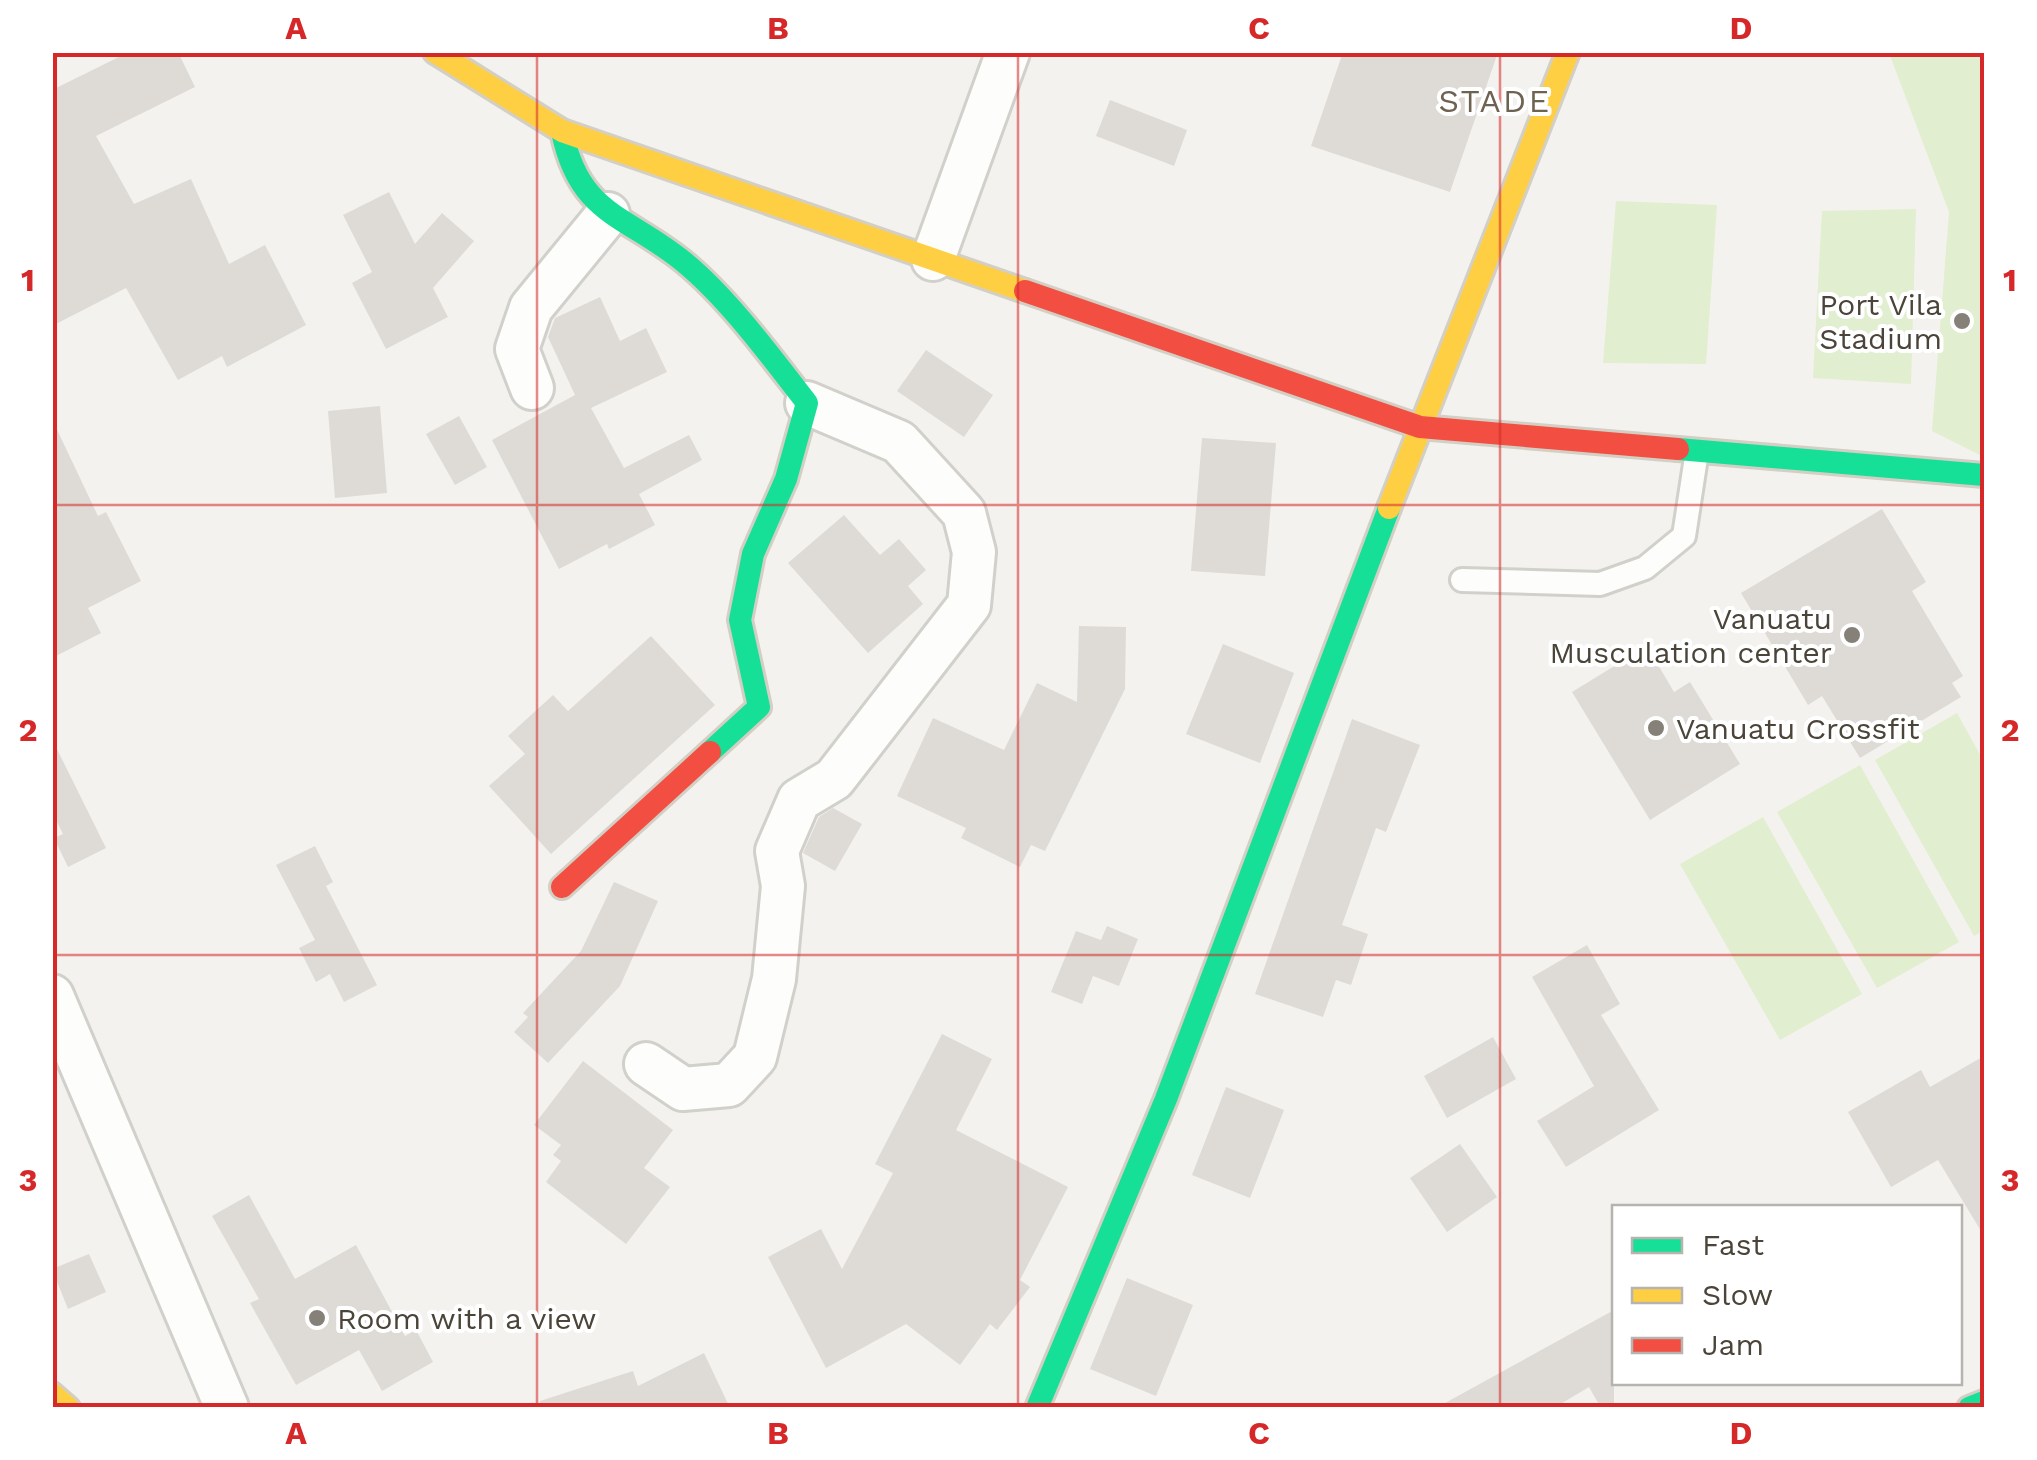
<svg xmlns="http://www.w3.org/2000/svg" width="2037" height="1460" font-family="'Work Sans',sans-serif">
	<rect width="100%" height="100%" fill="#f4f2ee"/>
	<path fill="#e1eecf" d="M1889,53H1984V457L1932,431L1949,212Z
		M1616,201L1717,205L1706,364L1603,363Z
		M1916,209L1911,384L1813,378L1822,211Z
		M1957,713L1984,762V930L1974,936L1875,760Z
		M1860,765L1959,942L1877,988L1777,812Z
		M1763,817L1862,994L1780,1040L1680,864Z"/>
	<path fill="#dedbd6" d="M129,52H178L195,87L96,136L134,204L191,179L229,264L265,245L306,325L227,367L222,356L178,380L126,288L52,326V90Z
		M1343,52H1498L1450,192L1311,146Z
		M1110,100L1187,130L1174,166L1096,136Z
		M389,192L415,244L442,213L474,241L433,288L448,317L386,349L352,283L372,272L343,215Z
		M600,297L620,341L646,328L667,372L591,408L624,468L689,435L702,460L639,494L655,525L609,549L607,544L559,569L492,440L575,395L548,337L555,318Z
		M926,350L993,395L964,437L897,391Z
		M380,406L387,493L335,498L328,411Z
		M459,416L487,467L455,485L426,434Z
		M52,419L98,516L106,512L141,581L88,608L101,633L52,658Z
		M1202,438L1276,443L1265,576L1191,571Z
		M1882,509L1926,582L1912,591L1963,676L1952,683L1961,697L1860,758L1822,696L1808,705L1741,593Z
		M844,515L880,555L899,539L926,570L908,586L923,604L868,653L788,563Z
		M1079,626L1126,627L1125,689L1045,851L1031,845L1020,867L961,838L966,828L897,796L933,718L1004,750L1037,683L1077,702Z
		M651,636L715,705L551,854L489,786L525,754L508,736L553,695L568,711Z
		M1223,644L1294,673L1260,763L1186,734Z
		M1647,646L1674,692L1690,682L1740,764L1650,820L1572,692Z
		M1352,719L1420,745L1386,832L1376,828L1342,925L1368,934L1351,985L1336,980L1323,1017L1255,994Z
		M52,739L106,848L68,867L54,838L63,834L52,812Z
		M833,808L862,824L835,871L803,853L819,817Z
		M315,846L333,882L326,886L377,985L344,1002L330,974L316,982L299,948L315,940L276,865Z
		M614,882L658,901L620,986L548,1063L514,1032L528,1017L523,1013L581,951Z
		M1107,926L1138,939L1119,986L1093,976L1082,1004L1051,992L1076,931L1101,940Z
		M1587,945L1620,1004L1601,1015L1659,1110L1566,1167L1537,1121L1594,1086L1532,977Z
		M942,1034L992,1059L956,1130L1068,1187L1020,1280L1030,1287L997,1330L990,1324L960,1365L906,1324L826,1368L768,1257L821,1229L842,1269L893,1173L875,1164Z
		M1493,1037L1516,1079L1447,1118L1424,1076Z
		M1984,1056V1236L1938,1160L1891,1187L1848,1112L1921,1070L1930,1087Z
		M583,1061L673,1130L644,1168L670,1187L626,1244L546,1182L561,1161L553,1155L561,1145L534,1125Z
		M1226,1087L1284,1110L1250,1198L1192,1175Z
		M1460,1144L1497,1197L1447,1232L1410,1178Z
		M249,1195L295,1279L356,1245L405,1336L416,1330L433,1362L382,1391L359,1350L296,1385L250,1303L259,1299L212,1216Z
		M89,1254L106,1292L68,1309L52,1269Z
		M1127,1278L1193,1305L1156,1396L1090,1369Z
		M1614,1310V1408H1601L1589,1387L1554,1408H1436Z
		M704,1353L730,1408H541L540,1401L633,1371L638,1386Z"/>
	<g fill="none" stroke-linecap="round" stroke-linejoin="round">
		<defs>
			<path id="lane" d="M1462,580L1600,584L1645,568L1684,536L1697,451"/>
			<path id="street" d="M933,259L1008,52
				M532,388L517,349L531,308L608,214
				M52,996L227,1408
				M646,1064L683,1089L729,1085L755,1057L774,979L783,886L777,851L799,800L834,779L969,605L974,552L964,513L899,442L807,403"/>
			<path id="fast" d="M562,131C579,216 627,215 684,262C729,299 771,357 807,403L786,479L753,554L740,620L759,707L710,752
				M1678,449L1984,475
				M1037,1408L1166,1099L1389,508
				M1969,1408L1984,1402"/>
			<path id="slow" d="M435,52L562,131L1025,291
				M1389,508L1568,52
				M52,1394L68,1408"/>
			<path id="jam" d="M1025,291L1420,427L1678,449
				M562,887L710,752"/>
		</defs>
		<use href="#lane" stroke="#d2d0cb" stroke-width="28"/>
		<use href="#street" stroke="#d2d0cb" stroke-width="48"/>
		<use href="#fast" stroke="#d3cfc5" stroke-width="28"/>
		<use href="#slow" stroke="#d3cfc5" stroke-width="28"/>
		<use href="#jam" stroke="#d3cfc5" stroke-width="28"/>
		<use href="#lane" stroke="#fdfdfc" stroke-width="22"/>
		<use href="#street" stroke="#fdfdfc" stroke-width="42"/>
		<use href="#fast" stroke="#16e098" stroke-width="22"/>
		<use href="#slow" stroke="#ffcf43" stroke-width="22"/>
		<use href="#jam" stroke="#f24e42" stroke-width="22"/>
	</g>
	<path fill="none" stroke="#d62828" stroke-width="2.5" stroke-opacity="0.55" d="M537,52V1408M1018,52V1408M1500,52V1408M52,505H1984M52,955H1984"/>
	<g fill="#868178" stroke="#fff" stroke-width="4">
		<circle cx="1962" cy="321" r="10"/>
		<circle cx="1852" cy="635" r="10"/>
		<circle cx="1656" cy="728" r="10"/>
		<circle cx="317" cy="1318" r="10"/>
	</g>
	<g text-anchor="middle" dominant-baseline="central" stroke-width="8" stroke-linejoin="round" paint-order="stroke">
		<g font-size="30" fill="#4b4439" stroke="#fff" text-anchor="end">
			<text x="1942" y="304">Port Vila<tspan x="1942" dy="34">Stadium</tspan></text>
			<text x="1832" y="618">Vanuatu<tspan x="1832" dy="34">Musculation center</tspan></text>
			<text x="1676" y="728" text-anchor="start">Vanuatu Crossfit</text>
			<text x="337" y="1318" text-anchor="start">Room with a view</text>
		</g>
		<g font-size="32" letter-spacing="2.5" fill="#6e6250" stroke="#fff">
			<text x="1495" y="101">STADE</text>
		</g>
	</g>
	<rect width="2037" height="1460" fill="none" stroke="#ffffff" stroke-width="110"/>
	<rect x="1612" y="1205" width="350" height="180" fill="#ffffff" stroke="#b7b4b0" stroke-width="2.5"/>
	<rect x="1632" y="1238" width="50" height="15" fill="#16e098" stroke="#b7b4b0" stroke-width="2.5"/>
	<text x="1702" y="1255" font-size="30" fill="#4b4439">Fast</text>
	<rect x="1632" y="1288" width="50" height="15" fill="#ffcf43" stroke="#b7b4b0" stroke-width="2.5"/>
	<text x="1702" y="1305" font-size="30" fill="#4b4439">Slow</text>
	<rect x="1632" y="1338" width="50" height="15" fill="#f24e42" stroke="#b7b4b0" stroke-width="2.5"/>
	<text x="1702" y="1355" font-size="30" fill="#4b4439">Jam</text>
	<rect x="55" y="55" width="1927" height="1350" fill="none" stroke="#d62828" stroke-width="4"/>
	<g font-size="32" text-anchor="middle" font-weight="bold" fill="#d62828">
		<text x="296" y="39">A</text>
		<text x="778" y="39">B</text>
		<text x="1259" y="39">C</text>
		<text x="1741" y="39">D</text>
		<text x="28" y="291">1</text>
		<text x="2010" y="291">1</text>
		<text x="28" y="741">2</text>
		<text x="2010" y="741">2</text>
		<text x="28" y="1191">3</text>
		<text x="2010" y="1191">3</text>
		<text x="296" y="1444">A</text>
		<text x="778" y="1444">B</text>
		<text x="1259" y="1444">C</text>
		<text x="1741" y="1444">D</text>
	</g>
</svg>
